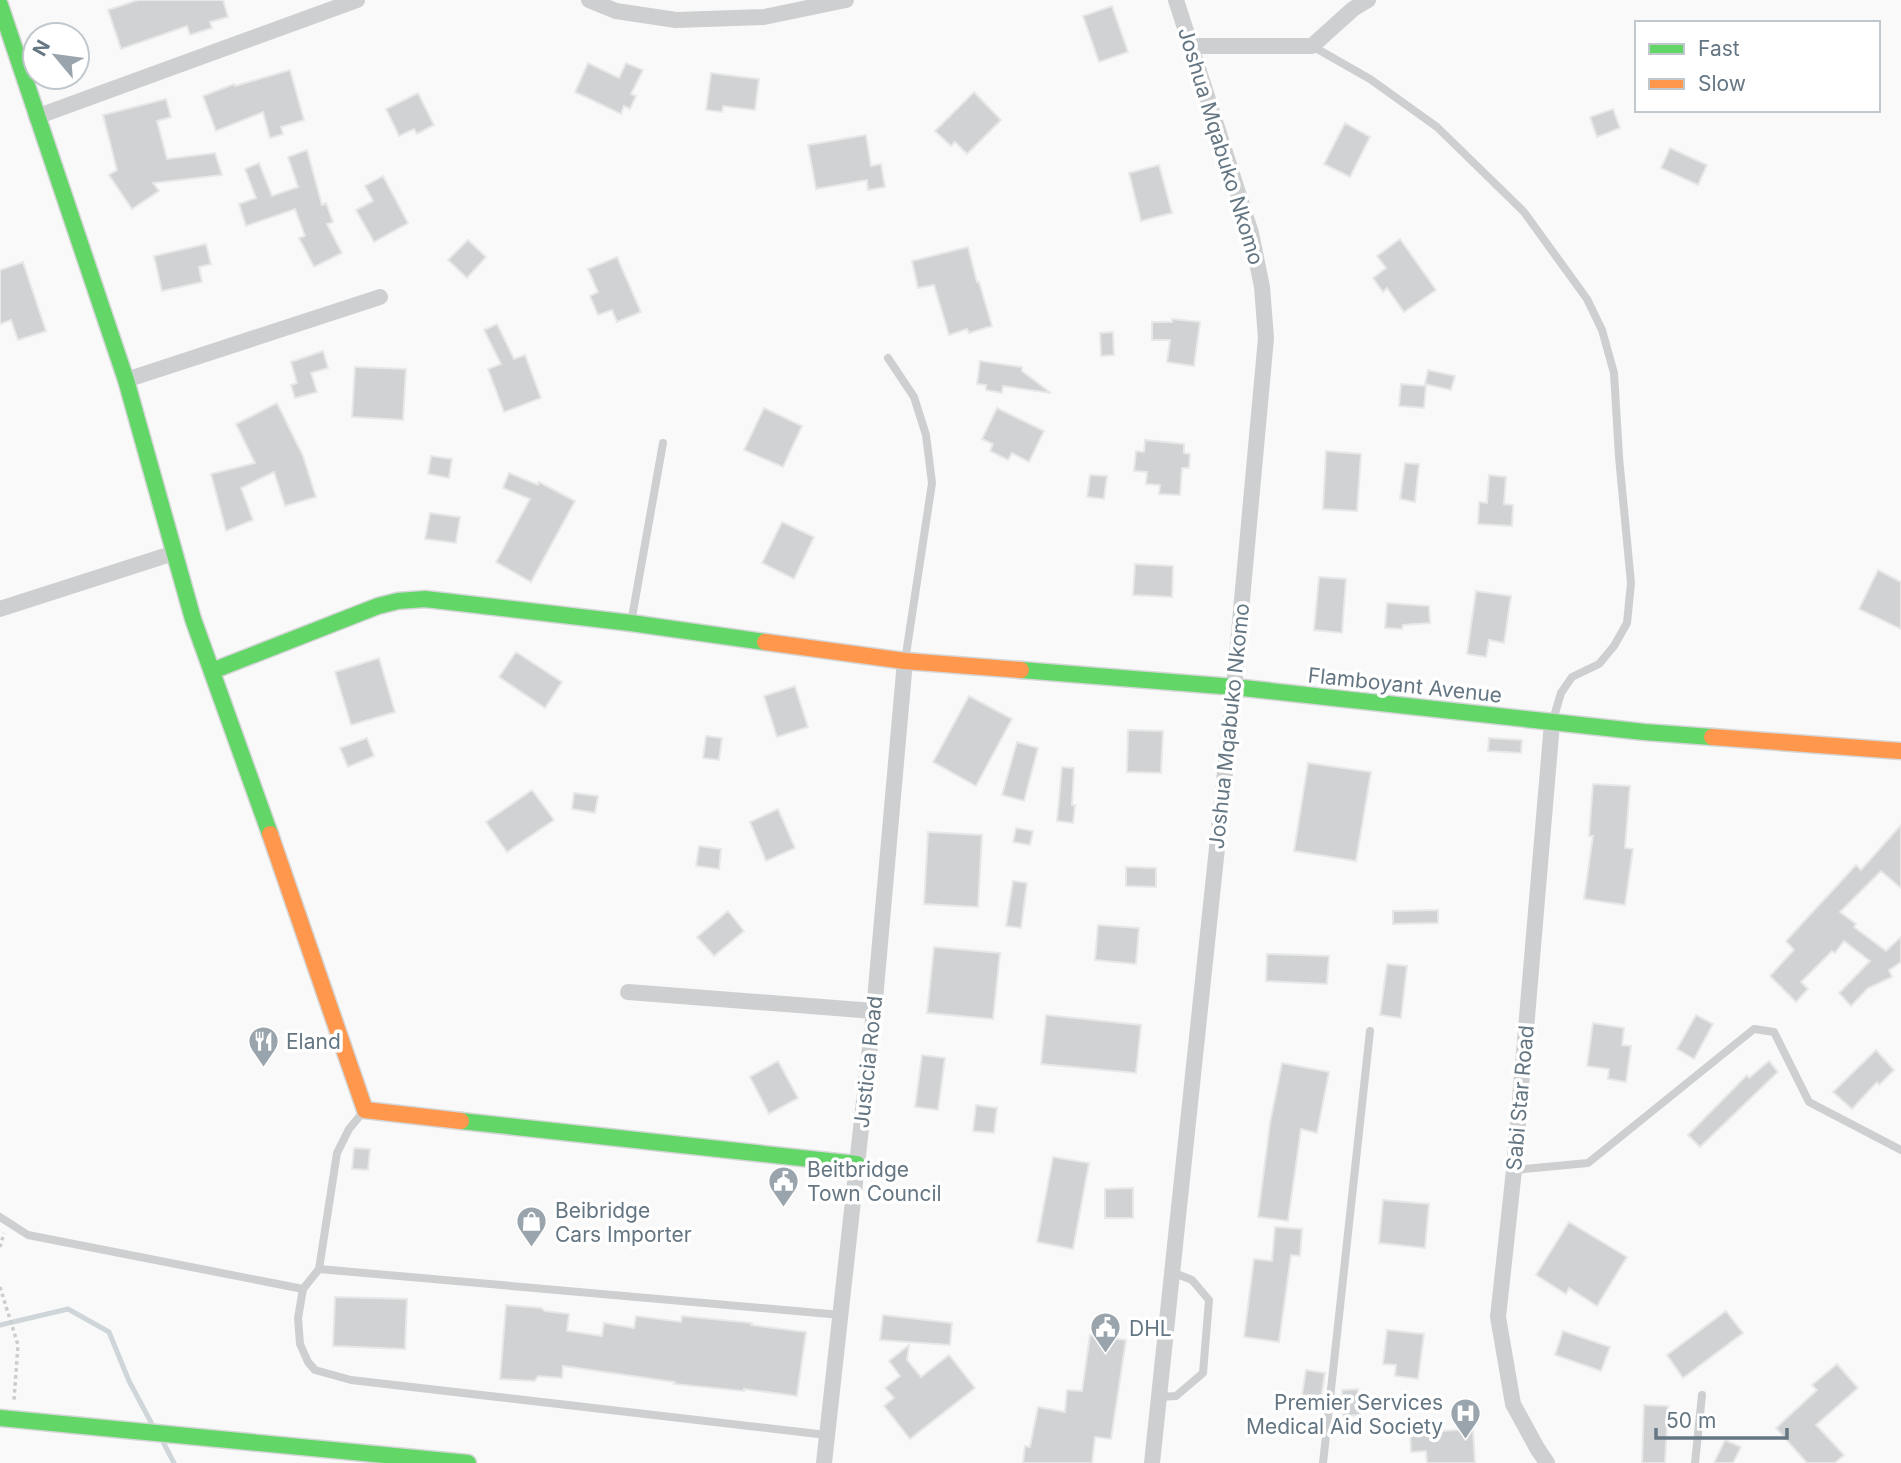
<svg xmlns="http://www.w3.org/2000/svg" width="1901" height="1463" font-family="Inter,sans-serif">
	<rect width="100%" height="100%" fill="#f9f9f9"/>
	<g fill="none" stroke-linecap="round" stroke-linejoin="round">
		<path stroke="#ced6d9" stroke-width="5" d="M0,1325L68,1309L109,1332L129,1381L153,1426
			M162,1440L174,1463"/>
	</g>
	<path fill="#d0d2d3" stroke="#e8e8e8" stroke-width="2" d="M138,0H223L228,17L210,22L212,28L190,35L187,26L121,49L108,10Z
		M1112,6L1128,52L1099,62L1083,16Z
		M588,63L619,78L626,63L643,70L631,94L636,96L630,109L624,106L621,114L575,92Z
		M290,70L304,120L281,127L283,134L270,138L263,112L216,131L203,96L234,84L235,86Z
		M711,73L759,79L755,110L723,106L722,112L706,110Z
		M974,92L1001,120L967,154L955,142L951,146L935,131Z
		M418,93L434,125L417,134L414,129L399,136L386,109Z
		M166,99L171,117L157,121L167,159L215,153L222,175L153,183L159,191L132,209L109,175L117,170L103,115Z
		M1613,109L1620,128L1597,137L1590,117Z
		M1345,123L1370,137L1350,177L1324,164Z
		M866,135L871,166L881,164L885,187L868,190L867,180L816,189L808,145Z
		M1670,148L1707,165L1698,185L1661,168Z
		M307,150L322,205L326,203L333,222L327,224L342,253L314,267L299,238L305,236L295,209L246,226L239,204L256,198L245,169L259,163L272,196L298,187L288,157Z
		M1159,165L1172,213L1141,221L1129,173Z
		M383,176L408,223L374,242L356,210L373,201L365,186Z
		M1400,239L1436,290L1404,312L1387,288L1383,292L1373,278L1386,268L1377,256Z
		M468,240L486,257L467,278L448,260Z
		M206,244L211,264L199,267L202,282L162,291L154,256Z
		M968,247L977,282H979L992,326L969,333L967,329L949,335L934,285L918,288L912,261Z
		M617,257L641,312L617,322L612,310L598,315L590,296L598,292L588,269Z
		M23,262L46,331L18,340L11,320L0,324V270Z
		M1172,319L1200,322L1194,366L1167,362L1170,340H1152V322H1172Z
		M497,324L514,359L525,355L541,398L504,412L488,369L501,364L484,330Z
		M1113,332L1114,355L1101,356L1100,333Z
		M323,351L328,368L311,373L317,392L295,398L291,385L297,383L291,362Z
		M980,361L1022,367V371L1051,393L1003,386L1002,393L986,390V385L977,384Z
		M355,367L406,369L403,420L352,417Z
		M1428,370L1455,376L1451,390L1425,384Z
		M1401,384L1426,386L1424,408L1399,406Z
		M277,403L303,456L316,497L285,506L274,472L241,488L253,520L226,531L211,474L255,463L236,424Z
		M764,408L802,426L783,467L744,450Z
		M997,408L1044,431L1029,462L1012,453L1008,460L990,451L993,444L982,439Z
		M1145,440L1184,444V453L1190,454L1189,468H1182L1180,495L1159,494L1160,485L1146,484L1147,472L1134,471L1136,451L1144,452Z
		M1326,451L1361,454L1357,511L1323,509Z
		M431,456L452,459L449,478L428,474Z
		M1405,463L1419,464L1415,502L1400,499Z
		M509,473L538,485L539,482L575,501L531,582L496,562L530,499L503,488Z
		M1090,475L1107,476L1104,499L1087,497Z
		M1489,475L1506,477L1504,504L1513,505L1512,526L1478,524L1479,502L1487,503Z
		M430,513L460,517L456,543L425,539Z
		M782,522L814,537L794,579L762,563Z
		M1135,564L1173,566L1172,597L1133,595Z
		M1878,570L1901,582V629L1859,609Z
		M1319,577L1346,579L1342,633L1314,630Z
		M1476,591L1511,596L1504,643L1489,640L1486,657L1467,654Z
		M1387,603L1429,606L1430,623L1403,625L1402,629L1385,628Z
		M516,652L562,682L545,708L499,677Z
		M379,658L395,712L351,725L335,672Z
		M795,686L808,727L777,737L764,696Z
		M969,696L1012,719L976,786L933,762Z
		M1128,730L1163,731L1161,773L1127,772Z
		M706,736L722,738L719,760L703,758Z
		M367,738L374,756L348,767L340,748Z
		M1489,738L1522,740L1521,753L1488,751Z
		M1017,742L1038,748L1024,801L1002,795Z
		M1308,763L1371,772L1356,861L1294,851Z
		M1062,767L1074,768L1072,805H1075L1073,823L1057,821Z
		M1593,784L1630,786L1625,848L1633,849L1625,905L1584,899L1593,836H1589Z
		M532,790L554,820L507,852L486,822Z
		M574,793L598,796L595,813L572,809Z
		M778,809L795,848L766,861L750,822Z
		M1901,825V888L1881,871L1840,912L1856,924L1854,927L1886,951L1901,937V962L1889,970L1892,977L1868,988L1851,1006L1839,993L1870,961L1844,941L1835,953L1832,951L1801,982L1808,989L1796,1002L1770,976L1794,950L1786,941L1856,865L1861,870Z
		M1016,828L1033,831L1030,845L1013,842Z
		M928,832L982,835L978,907L924,904Z
		M699,846L721,849L719,869L696,866Z
		M1126,867L1156,868V887L1126,886Z
		M1013,881L1027,883L1021,928L1006,926Z
		M1438,910V923L1393,924V911Z
		M728,911L744,931L714,956L697,937Z
		M1098,925L1139,928L1136,964L1095,960Z
		M934,947L1000,953L993,1019L927,1013Z
		M1267,954L1329,956L1327,984L1266,981Z
		M1387,964L1407,966L1401,1018L1380,1015Z
		M1046,1015L1141,1025L1136,1073L1041,1064Z
		M1696,1015L1713,1024L1694,1059L1677,1049Z
		M1593,1023L1624,1028L1622,1045L1631,1046L1626,1082L1608,1079L1609,1069L1587,1066Z
		M1876,1050L1894,1070L1879,1085L1877,1082L1852,1109L1833,1092Z
		M922,1055L945,1058L938,1110L915,1107Z
		M778,1061L798,1098L769,1114L750,1077Z
		M1769,1061L1778,1072L1700,1147L1688,1135L1747,1075L1749,1078Z
		M1282,1063L1329,1072L1317,1133L1301,1129L1288,1221L1258,1217L1270,1123Z
		M976,1105L997,1108L994,1133L973,1131Z
		M354,1148L370,1149L368,1170L352,1169Z
		M1053,1157L1089,1163L1073,1249L1037,1242Z
		M1133,1188V1218H1105V1189Z
		M1383,1200L1429,1204L1425,1248L1379,1243Z
		M1569,1222L1627,1257L1597,1306L1569,1288L1566,1294L1536,1275Z
		M1275,1227L1302,1229L1300,1256L1291,1255L1279,1342L1244,1337L1254,1259L1272,1261Z
		M335,1297L407,1299L405,1349L333,1346Z
		M506,1305L541,1308L545,1311L569,1314L567,1331L602,1336L604,1323L634,1328L636,1316L681,1322L682,1316L752,1323L751,1325L806,1332L797,1396L744,1389V1391L674,1384L675,1382L563,1366L562,1378L538,1376L535,1381L500,1379Z
		M1726,1311L1743,1333L1683,1378L1667,1355Z
		M883,1315L952,1323L950,1345L880,1340Z
		M1387,1330L1424,1334L1418,1379L1395,1376L1396,1365L1383,1364Z
		M1563,1331L1610,1347L1601,1371L1555,1355Z
		M1090,1335L1126,1340L1111,1439L1095,1437L1092,1463H1023L1025,1446L1030,1447L1038,1407L1065,1412L1067,1390L1082,1391Z
		M909,1345L907,1360L921,1377L949,1355L975,1388L910,1439L884,1406L894,1398L885,1388L900,1376L889,1361Z
		M1837,1364L1858,1388L1816,1425L1844,1455L1835,1463H1807L1776,1428L1817,1390L1812,1385Z
		M1306,1370L1325,1373L1321,1398L1302,1395Z
		M1358,1389L1360,1415L1343,1416L1342,1390Z
		M1644,1405L1668,1406L1665,1463H1642Z
		M1473,1429L1475,1463H1427L1426,1451L1411,1452L1410,1433Z
		M1725,1440L1741,1447L1733,1463H1714Z"/>
	<g fill="none" stroke-linecap="round" stroke-linejoin="round">
		<defs>
			<path id="fast" d="M0,5L126,380L193,619L270,834
				M1021,670L1234,687L1644,732L1712,737
				M212,671L378,606L398,601L425,599L631,623L765,642
				M461,1121L857,1164
				M0,1418L468,1463"/>
			<path id="slow" d="M765,642L905,661L1021,670
				M1712,737L1901,751
				M270,834L365,1110L461,1121"/>
		</defs>
		<use href="#fast" stroke="#d5d6d7" stroke-width="19"/>
		<use href="#slow" stroke="#d5d6d7" stroke-width="19"/>
		<path stroke="#cbcccd" stroke-width="3.5" stroke-dasharray="3.5 3.5" stroke-linecap="butt" d="M0,1247L4,1233
			M0,1287L18,1345L14,1400"/>
		<path stroke="#cecfd0" stroke-width="8" d="M1312,46L1370,79L1437,127L1524,212L1587,299L1602,330L1614,373L1619,457L1631,583L1627,623L1614,646L1599,664L1572,677L1561,693L1553,720
			M888,358L914,397L926,435L932,483L905,661
			M631,623L663,443
			M364,1111L349,1129L337,1153L319,1269L303,1289L298,1318L300,1344L308,1362L315,1370L351,1380L827,1435
			M1514,1170L1588,1163L1754,1029L1774,1032L1809,1102L1901,1150
			M0,1217L28,1235L303,1289
			M319,1269L841,1315
			M1159,1397L1176,1396L1203,1373L1209,1300L1192,1280L1172,1272
			M1323,1463L1370,1031
			M1695,1463L1702,1395"/>
		<path stroke="#cecfd0" stroke-width="16" d="M589,0L616,11L676,20L764,17L846,0
			M1192,46H1312L1353,9L1368,0
			M36,117L357,0
			M126,380L380,297
			M0,609L174,553
			M628,992L874,1011
			M824,1463L874,1011L905,661
			M1152,1463L1234,687L1266,338L1262,287L1251,233L1176,0
			M1547,1463L1537,1448L1513,1404L1498,1317L1514,1170L1552,723"/>
		<use href="#fast" stroke="#63d668" stroke-width="16"/>
		<use href="#slow" stroke="#ff974d" stroke-width="16"/>
	</g>
	<defs>
		<symbol id="restaurant-pin" viewBox="-11 -11 22 30"><path d="M0 17L-7.5 6A9.5 9.5 0 1 1 7.5 6Z" fill="#99a4ac" stroke="#fff"/><path d="M-5-6h1v4h1v-4h1v4h1v-4h1v5L-1.5 .5V6h-2V.5L-5-1ZM5-6V6H3V1.5H1.5Q1.5-4 5-6Z" fill="#fff"/></symbol>
		<symbol id="civic-pin" viewBox="-11 -11 22 30"><path d="M0 17L-7.5 6A9.5 9.5 0 1 1 7.5 6Z" fill="#99a4ac" stroke="#fff"/><path d="M-.6-6.5H3V-4.5H.6V-3L4-1V1h2V6H-6V1h2V-1L-.6-3ZM-1.2 2.5V6h2.4V2.5Z" fill="#fff"/></symbol>
		<symbol id="shop-pin" viewBox="-11 -11 22 30"><path d="M0 17L-7.5 6A9.5 9.5 0 1 1 7.5 6Z" fill="#99a4ac" stroke="#fff"/><path d="M-5-2.5h2.3a2.7 3.5 0 0 1 5.4 0H5L5.5 6h-11ZM-1.5-2.5h3a1.5 2.3 0 0 0-3 0Z" fill="#fff"/></symbol>
		<symbol id="hospital-pin" viewBox="-11 -11 22 30"><path d="M0 17L-7.5 6A9.5 9.5 0 1 1 7.5 6Z" fill="#99a4ac" stroke="#fff"/><path d="M-5-5h3v3.5h4V-5h3V5h-3V1.5h-4V5h-3Z" fill="#fff"/></symbol>
	</defs>
	<g fill-rule="evenodd">
		<use href="#restaurant-pin" x="246" y="1024" width="35" height="47"/>
		<use href="#civic-pin" x="766" y="1164" width="35" height="47"/>
		<use href="#shop-pin" x="514" y="1204" width="35" height="47"/>
		<use href="#civic-pin" x="1088" y="1310" width="35" height="47"/>
		<use href="#hospital-pin" x="1448" y="1396" width="35" height="47"/>
	</g>
	<g text-anchor="middle" dominant-baseline="central" stroke-width="7" stroke-linejoin="round" paint-order="stroke">
		<g font-size="21" fill="#657683" stroke="#fff">
			<text transform="translate(1221 146) rotate(73)">Joshua Mqabuko Nkomo</text>
			<text transform="translate(1405 685) rotate(6)">Flamboyant Avenue</text>
			<text transform="translate(1229 726) rotate(-84)">Joshua Mqabuko Nkomo</text>
			<text transform="translate(868 1062) rotate(-84)">Justicia Road</text>
			<text transform="translate(1520 1098) rotate(-85)">Sabi Star Road</text>
		</g>
		<g font-size="21" fill="#657683" stroke="#fff" text-anchor="start">
			<text x="286" y="1041">Eland</text>
			<text x="807" y="1169">Beitbridge<tspan x="807" dy="24">Town Council</tspan></text>
			<text x="555" y="1210">Beibridge<tspan x="555" dy="24">Cars Importer</tspan></text>
			<text x="1129" y="1328">DHL</text>
			<text x="1443" y="1402" text-anchor="end">Premier Services<tspan x="1443" dy="24">Medical Aid Society</tspan></text>
		</g>
	</g>
	<rect x="1635" y="21" width="245" height="91" fill="#ffffff" stroke="#c1c8cd" stroke-width="2"/>
	<rect x="1649" y="44" width="35" height="10" fill="#63d668" stroke="#c1c8cd" stroke-width="2"/>
	<text x="1698" y="56" font-size="21" fill="#657683">Fast</text>
	<rect x="1649" y="79" width="35" height="10" fill="#ff974d" stroke="#c1c8cd" stroke-width="2"/>
	<text x="1698" y="91" font-size="21" fill="#657683">Slow</text>
	<g transform="translate(56 56) rotate(299)"><circle r="33" fill="#ffffff" stroke="#c1c8cd" stroke-width="2"/>
	<path d="M0-5L12 26L0 18L-12 26Z" fill="#99a4ac"/>
	<text y="-10" font-size="19" font-weight="bold" text-anchor="middle" fill="#657683">N</text>
	</g>
	<path d="M1656 1428v10h131v-10" fill="none" stroke="#657683" stroke-width="3.5"/>
	<text x="1666" y="1428" font-size="21" fill="#657683" stroke="#ffffff" stroke-width="5" paint-order="stroke">50 m</text>
</svg>
